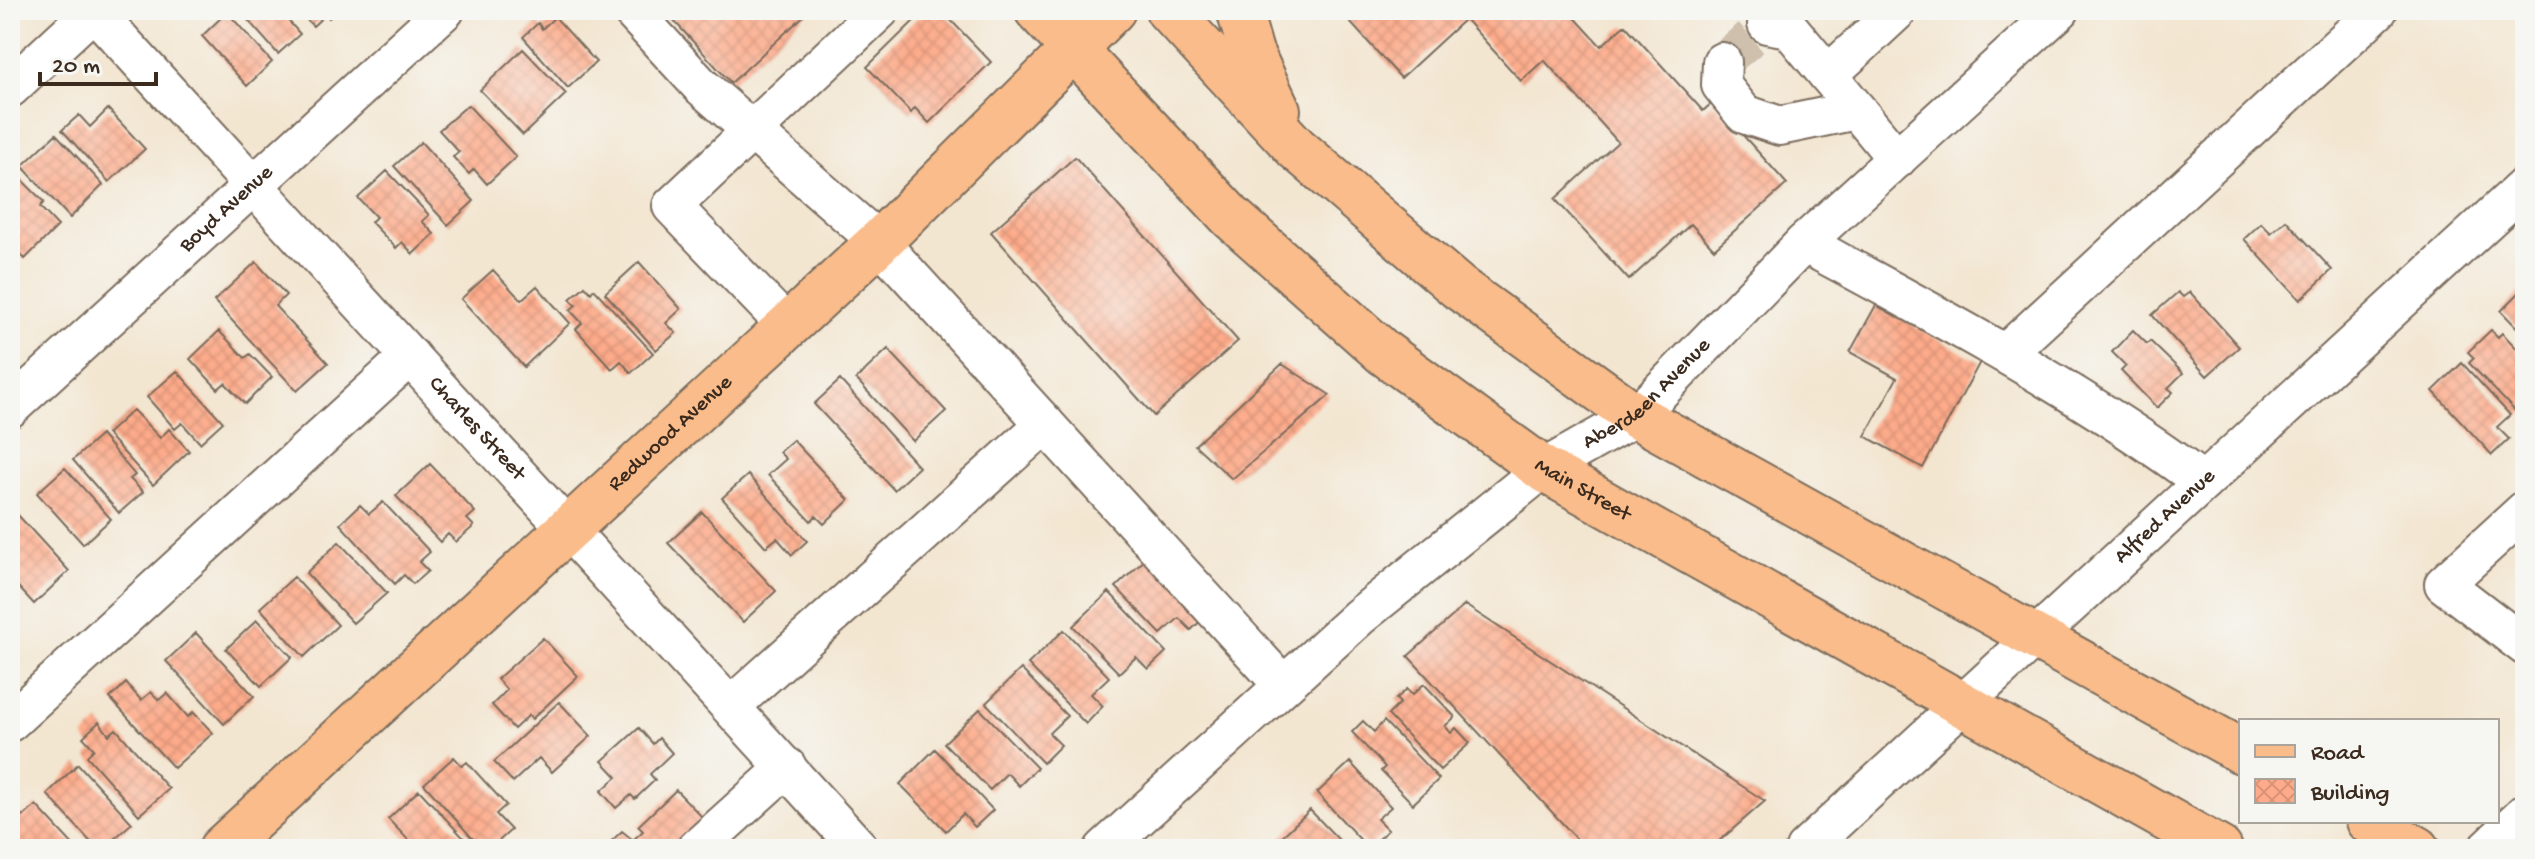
<svg xmlns="http://www.w3.org/2000/svg" width="2535" height="859" font-family="'Gochi Hand',sans-serif">
	<defs>
		<pattern id="building-cross-hatch" width="8" height="8" patternUnits="userSpaceOnUse" patternTransform="scale(2)"><rect width="8" height="8" fill="#fdab8a"/><path d="M0 0l8 8M0 8l8-8" fill="none" stroke="#da9377"/></pattern>
	</defs>
	<rect width="100%" height="100%" fill="#f6f6f2"/>
	<filter id="ink" filterUnits="userSpaceOnUse"><feTurbulence type="fractalNoise" baseFrequency=".0125" numOctaves="2"/><feDisplacementMap in="SourceGraphic" scale="16" xChannelSelector="R" yChannelSelector="G"/><feConvolveMatrix kernelMatrix="1 2 1 2 8 2 1 2 1" color-interpolation-filters="sRGB"/></filter>
	<filter id="wash" filterUnits="userSpaceOnUse"><feTurbulence type="fractalNoise" baseFrequency=".006" numOctaves="4" result="noise"/><feDisplacementMap in="SourceGraphic" scale="32" xChannelSelector="R" yChannelSelector="G"/><feGaussianBlur stdDeviation="1.8" result="paint"/><feColorMatrix in="noise" values="0 0 0 0 0 0 0 0 0 0 0 0 0 0 0 0 0 1.4 0 .05"/><feComposite in="paint" operator="in"/></filter>
	<g filter="url(#wash)">
		<rect width="100%" height="100%" fill="#f3e6d1"/>
		<g id="blocks">
			<path fill="url(#building-cross-hatch)" d="M239,10H279L300,34L278,54Z
				M297,10H338L329,18L326,14L313,26Z
				M664,10H810L731,83Z
				M925,10H941L991,62L929,123L915,108L911,113L867,67Z
				M1339,10H1568L1601,46L1625,25L1703,111L1713,102L1787,184L1714,249L1691,224L1629,280L1555,199L1618,142L1544,60L1521,81L1465,19L1401,78Z
				M227,12L272,62L247,86L202,36Z
				M555,17L596,62L568,88L523,37L538,23L542,29Z
				M523,49L566,94L523,135L480,90Z
				M468,105L516,157L487,184L474,169L469,174L453,157L459,152L439,130Z
				M108,109L145,149L109,182L62,130L79,115L90,127Z
				M56,134L103,185L70,218L22,166Z
				M421,142L474,201L448,225L394,166Z
				M1075,157L1238,341L1154,416L991,232Z
				M13,171L44,202L40,207L58,226L25,259L10,244V174Z
				M387,171L429,215L422,221L434,234L413,254L402,242L396,248L371,222L376,217L358,198Z
				M2286,220L2332,270L2300,300L2244,239L2261,223L2271,233Z
				M256,262L286,295L275,306L328,363L297,391L214,301Z
				M639,262L681,309L666,323L676,333L656,350L605,293Z
				M493,270L521,300L537,286L570,323L524,367L461,299Z
				M585,286L591,293L594,289L653,353L631,373L621,361L612,369L576,329L582,323L570,310L576,305L570,299Z
				M2525,287V336L2501,311Z
				M2178,292L2183,297L2190,292L2239,347L2207,376L2152,315Z
				M1876,305L1980,362L1923,468L1865,436L1897,378L1850,352Z
				M2133,330L2147,344L2150,341L2183,373L2168,388L2173,392L2157,408L2121,371L2126,366L2112,352Z
				M2491,330L2498,337L2502,333L2525,357V411L2520,416L2469,363L2474,358L2468,352Z
				M219,331L245,358L250,354L272,377L245,404L225,383L218,389L190,359Z
				M888,349L946,411L913,441L856,379Z
				M2462,363L2510,415L2497,427L2509,439L2492,455L2433,391Z
				M1282,364L1330,395L1232,479L1195,445Z
				M177,371L223,422L200,443L182,423L175,429L147,397Z
				M840,380L919,467L894,490L814,404Z
				M133,410L160,438L169,429L189,451L153,485L107,434Z
				M101,435L135,475L130,479L143,492L119,513L73,460Z
				M793,440L849,500L824,524L816,516L811,521L768,475L786,459L779,452Z
				M430,464L475,512L467,519L474,526L456,542L448,534L440,542L396,496Z
				M65,468L111,519L83,544L37,493Z
				M748,475L807,541L792,555L777,538L766,547L722,498Z
				M383,502L430,552L419,562L428,571L413,584L404,575L395,584L340,524L360,505L369,514Z
				M702,512L776,591L743,622L668,543Z
				M17,514L69,571L34,604L10,578V520Z
				M339,542L387,593L353,623L306,573Z
				M1152,553L1209,613L1191,630L1179,618L1161,634L1116,587Z
				M294,577L338,625L304,657L260,608Z
				M1109,592L1166,652L1148,669L1136,657L1119,673L1073,626Z
				M1465,605L1765,801L1710,849H1586L1408,656Z
				M257,620L292,657L261,686L226,649Z
				M1064,630L1109,677L1091,694L1103,706L1086,724L1028,664Z
				M196,633L254,696L224,724L166,661Z
				M543,638L578,676L532,719L529,715L514,729L492,705L507,690L497,679Z
				M1021,669L1067,716L1049,733L1061,745L1043,763L986,703Z
				M126,683L141,700L151,692L159,700L167,693L188,717L193,712L213,733L174,768L110,698Z
				M1424,684L1455,717L1445,726L1451,733L1456,728L1470,743L1440,770L1388,715L1400,703L1396,699L1407,689L1412,695Z
				M559,702L591,736L552,772L539,758L513,782L494,762Z
				M980,709L1037,768L1019,786L1007,773L990,790L944,743Z
				M1363,721L1374,732L1384,721L1439,779L1413,804L1381,771L1385,767L1352,732Z
				M99,722L109,735L116,729L169,789L139,815L87,756L94,749L83,737Z
				M639,728L653,744L659,738L672,753L650,774L655,780L635,799L631,795L616,808L601,791L617,777L602,761Z
				M935,749L993,810L975,827L963,814L946,831L900,784Z
				M454,757L462,766L467,762L506,805L496,814L511,830L490,849H482L424,784Z
				M1350,762L1391,807L1377,819L1388,830L1368,848L1317,793Z
				M78,764L132,823L103,849H97L47,794Z
				M419,790L474,849H417L388,819Z
				M676,790L703,818L669,849H603L622,831L633,840L643,831L638,826Z
				M36,805L77,849H10V811L15,807L23,817Z
				M1310,810L1339,840L1330,849H1283L1276,842Z"/>
		</g>
	</g>
	<g filter="url(#ink)">
		<use href="#blocks" fill-opacity="0" stroke="#7b6c5d" stroke-width="2"/>
		<g fill="none" stroke-linecap="round" stroke-linejoin="round">
			<path stroke="#cec0ad" stroke-width="38" stroke-dasharray="38 19" stroke-linecap="butt" d="M1722,62L1767,24"/>
			<defs>
				<g id="minor">
					<path id="s1" d="M93,10L860,849"/>
					<path d="M631,10L701,86L879,242L1283,685"/>
					<path d="M1767,24L1789,28L1828,75"/>
					<path d="M1722,62L1721,85L1744,114L1780,126L1857,110"/>
					<path d="M10,88L94,10"/>
					<path d="M1897,159L1828,75L1898,10"/>
					<path d="M1804,243C1940,317 2079,390 2203,482"/>
					<path d="M788,327L672,206L880,10"/>
					<path d="M2006,353L2378,10"/>
					<path id="s2" d="M10,408L445,10"/>
					<path d="M2525,510L2444,584L2525,646"/>
					<path d="M731,706L1045,424"/>
					<path d="M10,722L410,356"/>
					<path d="M696,849L787,767"/>
					<path id="s3" d="M1104,849L1359,617L1543,469L1636,416L1804,243L2060,10"/>
					<path id="s4" d="M1805,849L2525,186"/>
					<path d="M2487,849L2525,813"/>
				</g>
				<g id="major">
					<path id="s5" d="M1037,10L1231,217L1384,353L1543,469L2220,849"/>
					<path d="M1168,10L1296,148L1458,287L1636,416L2241,751"/>
					<path d="M1239,10L1251,52L1278,110"/>
					<path d="M2368,821L2418,849"/>
					<path id="s6" d="M221,849L879,242L1113,10"/>
				</g>
			</defs>
			<use href="#minor" stroke="#7b6c5d" stroke-width="42"/>
			<use href="#major" stroke="#7b6c5d" stroke-width="48"/>
			<use href="#minor" stroke="#fff" stroke-width="38"/>
			<use href="#major" stroke="#f9bc8a" stroke-width="44"/>
		</g>
	</g>
	<g text-anchor="middle" dominant-baseline="central" stroke-width="8" stroke-linejoin="round" paint-order="stroke">
		<g font-size="22" fill="#3b2a1e" stroke="#f6f6f2">
			<text stroke="none"><textPath href="#s2" startOffset="294">Boyd Avenue</textPath></text>
			<text stroke="none"><textPath href="#s3" startOffset="710">Aberdeen Avenue</textPath></text>
			<text stroke="none"><textPath href="#s1" startOffset="568">Charles Street</textPath></text>
			<text stroke="none"><textPath href="#s6" startOffset="612">Redwood Avenue</textPath></text>
			<text stroke="none"><textPath href="#s5" startOffset="730">Main Street</textPath></text>
			<text stroke="none"><textPath href="#s4" startOffset="490">Alfred Avenue</textPath></text>
		</g>
	</g>
	<rect width="2535" height="859" fill="none" stroke="#f6f6f2" stroke-width="40"/>
	<rect x="2239" y="719" width="260" height="104" fill="#f6f6f2" stroke="#aba49d" stroke-width="2"/>
	<rect x="2255" y="745" width="40" height="12" fill="#f9bc8a" stroke="#aba49d" stroke-width="2"/>
	<text x="2311" y="759" font-size="24" fill="#3b2a1e">Road</text>
	<rect x="2255" y="779" width="40" height="24" fill="url(#building-cross-hatch)" stroke="#aba49d" stroke-width="2"/>
	<text x="2311" y="799" font-size="24" fill="#3b2a1e">Building</text>
	<path d="M40 72v12h116v-12" fill="none" stroke="#3b2a1e" stroke-width="4"/>
	<text x="52" y="72" font-size="24" fill="#3b2a1e" stroke="#f6f6f2" stroke-width="6" paint-order="stroke">20 m</text>
</svg>
